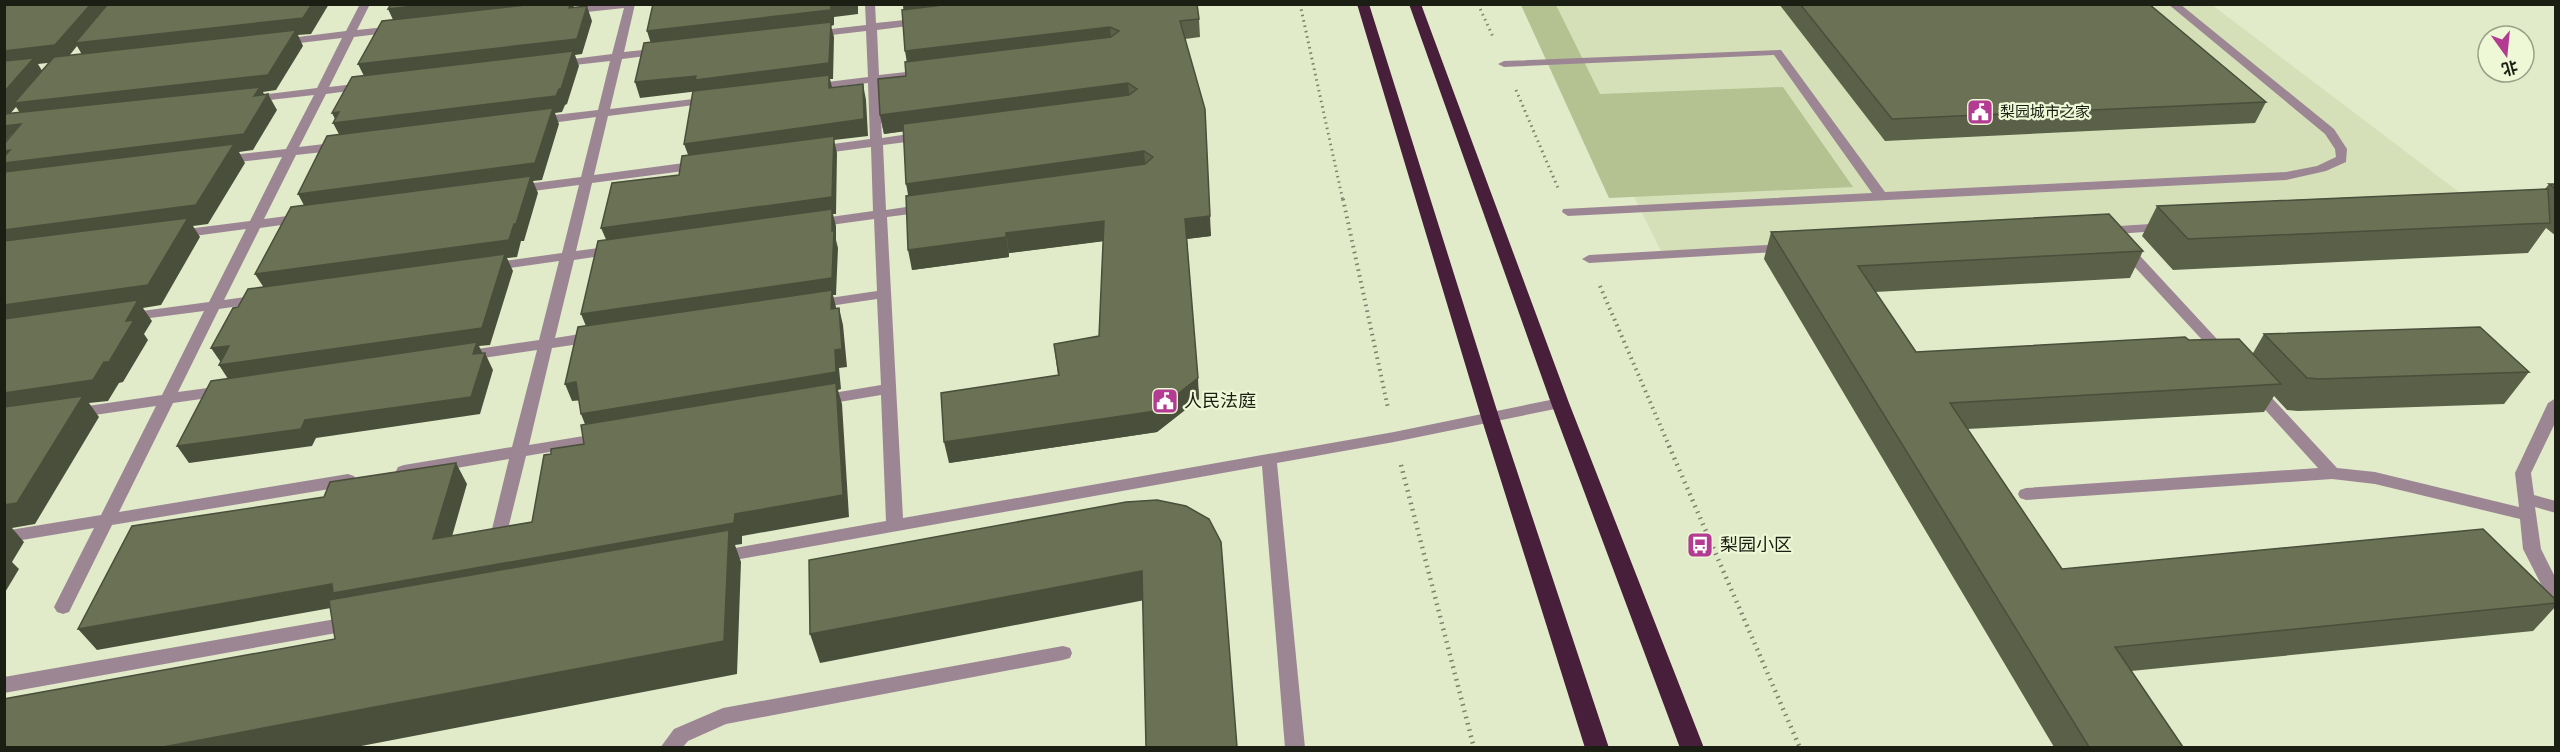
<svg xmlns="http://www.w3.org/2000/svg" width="2560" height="752" font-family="Karla,'Noto Sans SC',sans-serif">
	<rect width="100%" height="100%" fill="#e1eac9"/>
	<path fill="#d5e0b8" d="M1539,5H2212L2476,205L1662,253Z"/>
	<path fill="#b4c191" d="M1521,5H1556L1600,94L1783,87L1853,187L1609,198Z"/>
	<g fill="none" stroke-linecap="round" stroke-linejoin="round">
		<path stroke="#7b816b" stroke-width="3" stroke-dasharray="1.5 4" stroke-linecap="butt" d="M1300,4L1343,201
			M1478,4L1494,39
			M1516,90L1558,188"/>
		<path stroke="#7b816b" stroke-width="4" stroke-dasharray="1.5 4.5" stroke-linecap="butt" d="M1343,199L1388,408
			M1600,286L1670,448"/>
		<path stroke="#7b816b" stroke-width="4.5" stroke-dasharray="1.5 5" stroke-linecap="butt" d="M1669,446L1800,748
			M1401,465L1474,748"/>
		<path fill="#9c8694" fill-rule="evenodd" d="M360,4H370L357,30L395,26L400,29L395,32L354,37L329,87L364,83L370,86L364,89L326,94L299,147L341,142L347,146L341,150L296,155L264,219L303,214L310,218L303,222L260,228L224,300L260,295L267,299L260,303L219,309L178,392L222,386L230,391L222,396L173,403L119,512L348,474L354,476L356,480L354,484L348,486L112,525L69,612L63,614L57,612L54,607L94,528L4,543V531L101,515L156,406L74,418L66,413L74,408L162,395L204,311L127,321L120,317L127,313L209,302L246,229L179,238L172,234L179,230L250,221L282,157L222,164L216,160L222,156L286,149L314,95L251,102L245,99L251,96L317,88L342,38L282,45L277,42L282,39L346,31Z
			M597,4H635L624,52L662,48L668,51L662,54L622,59L610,109L710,97L716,100L710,103L608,116L594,175L699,161L705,165L699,169L592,183L576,251L614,246L621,250L614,254L574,260L555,338L593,332L600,337L593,342L552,348L529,445L602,433L608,434L610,438L608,442L602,443L526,456L507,533L505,537L499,539L493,537L491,533L509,459L404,477L398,475L396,471L398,467L404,465L512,447L537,350L463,361L456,356L463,351L539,340L559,261L489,271L482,267L489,263L562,253L579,185L518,193L512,189L518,185L581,177L596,117L537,125L531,121L537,117L598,110L610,61L557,67L551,64L557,61L612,54L624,8L568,14L563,11L568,8Z
			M865,4H875L876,23L924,18L929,21L924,24L877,30L879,75L924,70L930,73L924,76L879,82L882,138L922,132L928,136L922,140L883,145L886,210L926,204L932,208L926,212L887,217L903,518L1394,432L1560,398L1568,403L1560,408L1394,442L1277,463L1305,748H1285L1262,466L707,565L701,564L698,559L701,554L707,553L886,521L881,395L821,405L813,400L821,395L881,385L877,299L816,308L809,304L816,300L877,291L874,219L816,227L809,223L816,219L873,211L871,147L818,154L812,150L818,146L870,139L868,83L811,90L805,87L811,84L868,77L866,31L814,37L809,34L814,31L866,25Z
			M2168,4H2180L2334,129L2347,149L2346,162L2326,171L2286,180L1568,216L1562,212L1563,209L1872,193L1774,55L1504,67L1498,64L1504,61L1781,50L1885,192L2286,172L2317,166L2336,157L2335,149L2325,134Z
			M2166,223L2173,227L2171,230L2103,235L2096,231L2103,227Z
			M1786,244L1791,245L1793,248L1791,251L1589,263L1582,259L1589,255Z
			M2125,244L2130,245L2228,351L2230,354L2228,357H2218L2120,251L2118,248L2120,245Z
			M2255,384L2260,385L2337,468L2375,472L2519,507L2515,473L2548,403L2556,398V421L2531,473L2534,495L2556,501V513L2535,507L2541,549L2556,579V604L2550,602L2523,549L2520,519L2375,484L2332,479L2026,500L2020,498L2018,494L2020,490L2026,488L2318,468L2250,393L2247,389Z
			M353,616L359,618L362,623L359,628L353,630L4,693V677Z
			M1063,646L1070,648L1072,653L1070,658L1063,660L726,724L688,741L682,748H660L674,729L723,708Z"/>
		<path fill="#471f3b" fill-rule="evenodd" d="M1357,4H1369L1499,417L1609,748H1585L1481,417Z
			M1409,4H1421L1569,403L1704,748H1680L1551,403Z"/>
	</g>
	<path fill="#5b6148" d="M903,4H1197L1199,19L1200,37L1185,39L1211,236L1187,239L1199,399L1157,432L949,463L1058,376L1054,344L1099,336L1103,241L1009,253V257L912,270L908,196L903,131L884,134L880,115L906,76L907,62Z
		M1779,4H2149L2266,102L2255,123L1885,141Z
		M2549,184H2556V236L2546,228L2528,253L2173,270L2142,236L2157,206L2545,189Z
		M1771,232L2143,251L2130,278L1875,292L1916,352L2189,340L2253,353L2264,334L2529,372L2504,404L2298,411L2287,410L2274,396L2264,412L1968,429L2062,569L2556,600V606L2533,631L2131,671L2183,747H2054L1764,259Z"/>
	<path fill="#4a4f3b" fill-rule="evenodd" d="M91,4H329L311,34L298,35L303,46L276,90L263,92L266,98L268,94L277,110L253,150L239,152L245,163L208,224L193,226L200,237L161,305L143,308L152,321L144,334L148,340L123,382L119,383L108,401L89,403L99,417L35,524L12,528L24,542L12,562L19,569L4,594V230L10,180L4,172V151L24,119L16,107L4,121V51ZM77,46L84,58L44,74L38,64L65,61Z
		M431,4H573L577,15L395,24L388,9Z
		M831,4H858V14L834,17V25L831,26L834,37L833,79H830L833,91H699L640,98L635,82L652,47L647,31Z
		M903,4H1012L905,17Z
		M587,6L592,21L582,54L575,55L579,66L567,104L565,105L562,112L555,113L559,124L542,180L533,181L538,193L524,241H521L517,257L507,258L513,271L490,345L479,346L484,356L485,353L493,370L480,414L316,438L312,446L189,463L177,446L230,382L219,365L222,364L211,348L266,291L255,274L307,211L298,194L342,140L333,123H337L332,113L366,80L358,64Z
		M1110,27L1112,45L908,69L905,51Z
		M1128,83L1130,102L884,134L880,115Z
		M863,84L866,100L868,136L834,140L837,153L836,214H833L836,226V240L838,248L836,295H833L836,307L835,326L588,331L581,314L608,244L601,228L833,140L690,160L684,144Z
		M21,124L4,143V126Z
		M1144,151L1146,171L910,203L906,184Z
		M1210,216L1211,236L1186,239L1185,219Z
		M1104,221L1105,241L1009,253L1006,233Z
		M1006,237L1009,257L912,270L908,250Z
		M839,308L843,325L847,367L839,368L841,389L838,390L842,404L849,517L742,536V544L735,545L741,562L737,674L356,747H163L724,641L342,606L97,650L78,629L332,584L734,523L588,432L581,414L835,350Z
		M1198,378L1199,399L1157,432L949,463L944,442Z
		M576,382L584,400L572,401L565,384Z
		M456,463L467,484L445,561L433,539Z
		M1142,571L1145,600L820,663L810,634Z"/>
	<path fill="#6a7154" stroke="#4a4f3b" stroke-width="1.5" d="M4,4H91L55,45L4,51Z
		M117,4H312L303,18L75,43L107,5Z
		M391,4H431L388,9Z
		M535,4H570L569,8L587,6L577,39L358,64L382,21Z
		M653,4H831V10L647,31Z
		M951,4H1197L1199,19L1180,21L1205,109L1210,216L1185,219L1198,378L1156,411L944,442L941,393L1059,375L1054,344L1099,336L1104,221L1006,233V237L908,250L906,196L1145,164L1153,157L1144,151L906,184L903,124L1129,95L1137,89L1128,83L880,115L878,79L906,76L905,62L1111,37L1119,31L1110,27L905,51L902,10Z
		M1800,4H2149L2266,102L1892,119Z
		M831,22L829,63L695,80L696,76L635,82L644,43Z
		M296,30L268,75L14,103L54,57Z
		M573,51L561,89H559L556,96L333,123L339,112L332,113L352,77Z
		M34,58L4,92V61Z
		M829,75V88L863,84L864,119L684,144L693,91Z
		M260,87L254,96L268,94L244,134L4,163V157L10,150L4,151V144L21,124L4,126V114Z
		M553,108L535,163L298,194L327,136Z
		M834,136L832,197L601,228L612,183L679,175L682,156Z
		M234,144L196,205L4,230V172Z
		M531,176L516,224H514L509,240L255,274L291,207Z
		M2549,184H2556V189Z
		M2548,189L2550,223L2188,239L2157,206Z
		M832,209V231H834L832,278L581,314L598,241Z
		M2109,214L2143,251L1858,266L1916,352L2185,337L2189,340L2239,339L2281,384L1950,403L2062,569L2483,529L2556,600V603L2115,647L2183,747H2089L1771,232Z
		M188,218L148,285L4,305V241Z
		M505,254L482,328L219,365L229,346L211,348L233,308L238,307L248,289Z
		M832,290L831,309L839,308L842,349L835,350L836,372L581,414L576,382L565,384L578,327Z
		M138,300L126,321L134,320L109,362H104L93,380L4,393V319Z
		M2480,327L2529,372L2319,379L2307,378L2264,334Z
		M477,342L473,354L485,353L471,397L305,420L301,429L177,446L211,381Z
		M836,383L843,495L735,514L734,523L333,593L332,584L78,629L132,526L324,497L330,482L456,463L433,539L532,522L544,455L551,454V449L584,444L581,425Z
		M83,396L17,503L4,505V407Z
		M1157,500L1186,506L1209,519L1221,542L1237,747H1146L1142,571L810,634L809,560L1126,502Z
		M729,530L724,641L163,747H4V699L335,639L329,600Z"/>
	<defs>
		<symbol id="civic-square" viewBox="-11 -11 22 22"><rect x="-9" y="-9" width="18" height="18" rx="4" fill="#b33c92" stroke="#eef7d6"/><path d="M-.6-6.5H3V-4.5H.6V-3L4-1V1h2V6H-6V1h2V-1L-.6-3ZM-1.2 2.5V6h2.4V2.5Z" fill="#fff"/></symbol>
		<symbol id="bus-square" viewBox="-11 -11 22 22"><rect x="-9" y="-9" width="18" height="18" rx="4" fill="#b33c92" stroke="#eef7d6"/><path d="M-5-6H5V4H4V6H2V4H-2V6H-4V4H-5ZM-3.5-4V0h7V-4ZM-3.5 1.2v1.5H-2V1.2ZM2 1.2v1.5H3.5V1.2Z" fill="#fff"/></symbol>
	</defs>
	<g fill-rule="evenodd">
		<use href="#civic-square" x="1965" y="97" width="30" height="30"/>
		<use href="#civic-square" x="1150" y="386" width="30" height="30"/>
		<use href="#bus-square" x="1685" y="530" width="30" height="30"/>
	</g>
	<g text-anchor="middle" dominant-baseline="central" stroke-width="4.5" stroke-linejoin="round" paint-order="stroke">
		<g font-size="15" fill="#1b1e12" stroke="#eef7d6" text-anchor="start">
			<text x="2000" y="112">梨园城市之家</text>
		</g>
		<g font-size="18" fill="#1b1e12" stroke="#eef7d6" text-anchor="start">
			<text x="1184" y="401">人民法庭</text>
			<text x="1720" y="545">梨园小区</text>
		</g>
	</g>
	<rect width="2560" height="752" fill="none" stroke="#1b1e12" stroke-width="12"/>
	<g transform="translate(2506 54) rotate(165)"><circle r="28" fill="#eef7d6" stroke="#9aa088" stroke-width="1.5"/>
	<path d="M0-4.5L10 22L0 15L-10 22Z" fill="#b33c92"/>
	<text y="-9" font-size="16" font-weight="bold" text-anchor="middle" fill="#1b1e12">北</text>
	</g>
</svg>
